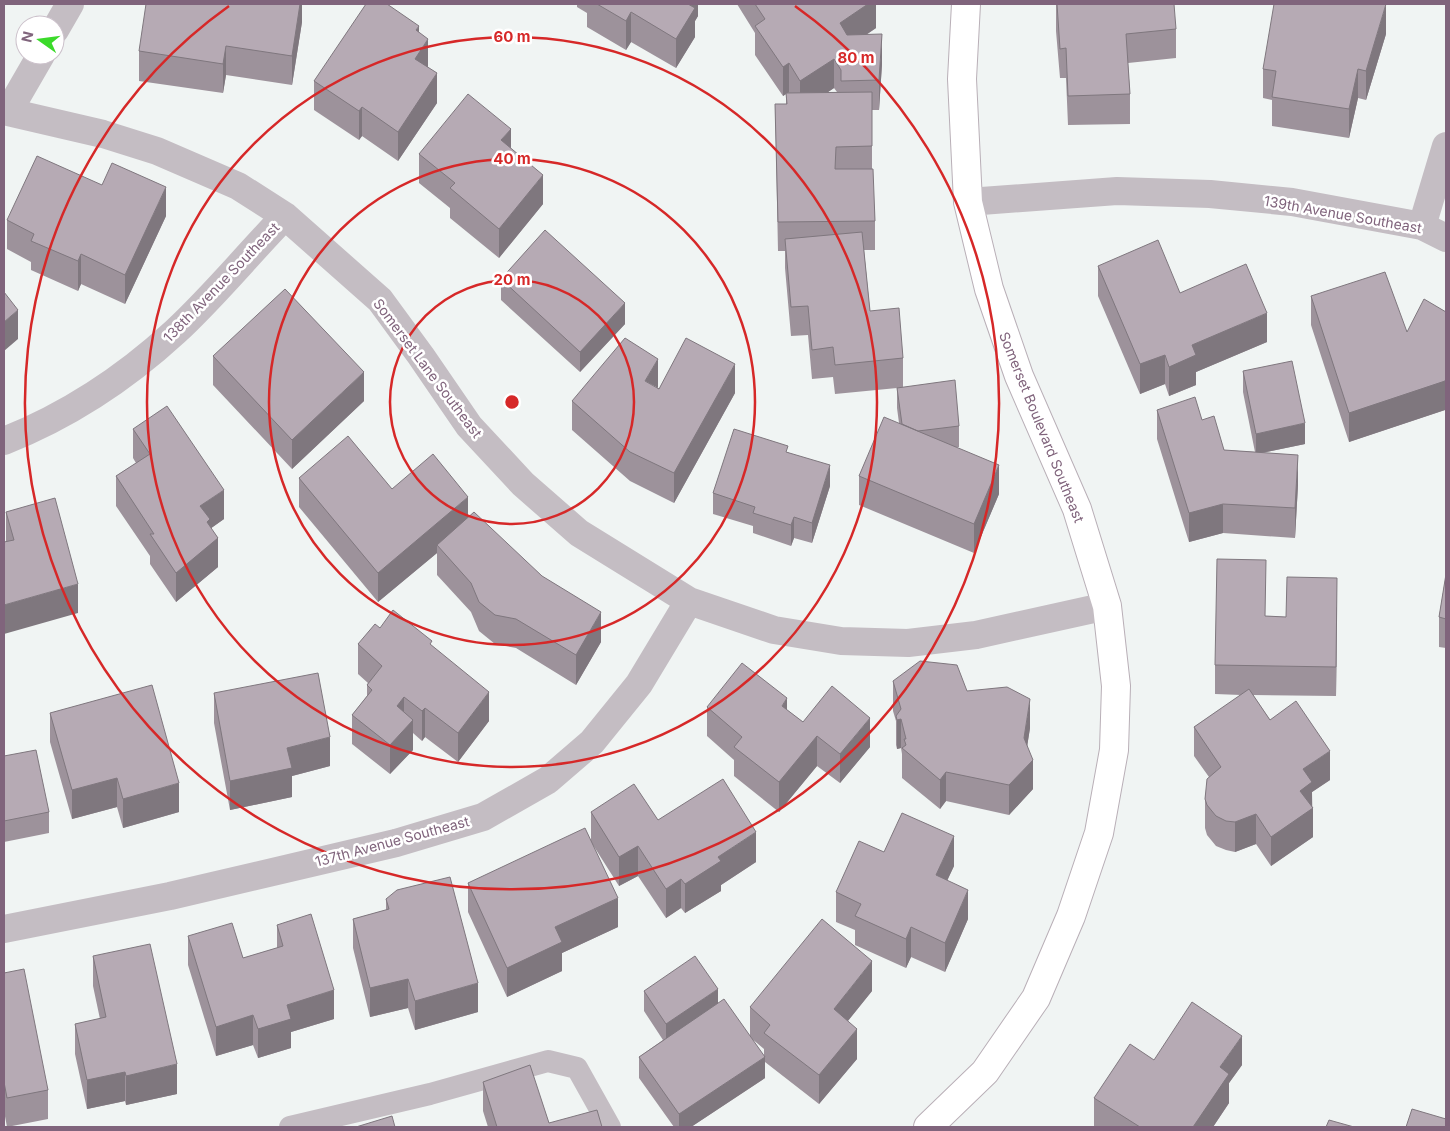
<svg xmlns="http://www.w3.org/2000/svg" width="1450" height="1131" font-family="Inter,sans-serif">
	<rect width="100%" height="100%" fill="#f0f4f3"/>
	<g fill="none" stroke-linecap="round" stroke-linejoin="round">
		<defs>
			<path id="secondary" d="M928,1127L985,1072L1036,998L1071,916L1099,833L1114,750L1116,686L1107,606L1077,509L1019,376L989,289L968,202L962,79L966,4"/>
		</defs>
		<use href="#secondary" stroke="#b9afb7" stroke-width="30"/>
		<path stroke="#c4bdc3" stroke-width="22" d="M290,1127L430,1094L548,1061L577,1068L610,1127"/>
		<path stroke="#c4bdc3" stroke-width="28" d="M55,30L70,4
			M4,111L103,134L157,151L238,186L285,216L380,300L421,356L469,426L523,484L579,533L689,601L774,630L841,641L908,643L976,635L1107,606
			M8,112L41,55
			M968,202L1117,191L1210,194L1292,202L1422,226L1446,238
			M1422,226L1446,146
			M4,441C67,416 125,378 175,332C214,296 248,254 285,216
			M4,929L170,896L396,843L483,817L548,780L592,742L639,684L689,601"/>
		<use href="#secondary" stroke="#fff" stroke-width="28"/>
	</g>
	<path fill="#9d929b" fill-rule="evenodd" d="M302,4V22L292,85L226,75L223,93L139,81V51Z
		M577,4H698V16L695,21V37L676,68L631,42L626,50L587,27V13L577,7Z
		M737,4H876V28L866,35L882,64L879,110H872V169L875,221V250H864L870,311L903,358V387L959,426V447H956L999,494L974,553L859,505V476L899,423L897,408V388L835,394L833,377L812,379L808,335L791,336L785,268V251H778L775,104H786V94L783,96L755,55V33ZM834,88L837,92H828Z
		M1056,4L1176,29V58L1128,63L1130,94V124L1068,125L1066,78H1060L1056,31Z
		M419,33L437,103L398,161L362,136L359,140L314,110V81Z
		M1386,34L1366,100L1358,98L1349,138L1272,126V100L1263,98V69Z
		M511,149L543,204L499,258L450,218V208L419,183V154Z
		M166,216L125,304L81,284L78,291L31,270V262L7,249V220Z
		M1098,266L1180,293L1267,342L1196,372V385L1169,396L1165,384L1140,394L1098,296Z
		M501,279L625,324L580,372L501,300Z
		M1311,296L1407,332L1445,410L1349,442L1311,325Z
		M213,356L364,401L292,469L213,385Z
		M1243,371L1305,444L1262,453L1298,485L1295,538L1223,533L1189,542L1157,439V410L1202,420L1224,450L1255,452L1243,392Z
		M658,388L735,393L674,503L630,481L572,430V401Z
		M133,429L224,519L211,528L218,567L176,602L150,564V556L116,506V476L136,463L133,458Z
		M788,452L830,486L812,543L794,538L791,546L753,533V526L713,514V493Z
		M299,478L392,489L468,517L601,642L576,685L516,648L495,644L479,631L471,612L437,575V553L378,602L299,507Z
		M6,512L78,613L6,542Z
		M1446,574V648L1439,647V617Z
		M1337,607L1336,696L1253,695L1270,720L1330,780L1312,792L1313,837L1271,866L1256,844L1235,852L1226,850L1216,846L1207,835L1205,828V799L1209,777L1194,756V727L1241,695L1215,694V665L1266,616L1286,617Z
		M380,628L432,646L489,721L458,762L425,737L422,741L413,733V750L390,774L352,744V715L367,696V685L368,683L358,674V644Z
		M893,681L967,691L1030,728L1027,746L1033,789L1009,815L946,801L940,809L902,778V754L901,748L897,749L896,745V721L893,711Z
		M214,693L330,766L292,776V797L230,810L214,723Z
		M707,707L787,710L803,722L870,747L840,783L817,766L779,812L734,776V760L707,736Z
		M50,713L179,812L123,828L117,807L72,819L50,742Z
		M4,756L49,812V833L4,842Z
		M591,812L658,820L756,862L721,885V891L685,913L681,908L666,918L638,876L619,886L593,845L618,927L562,953V971L507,997L468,912V883L591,840Z
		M884,852L954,866L947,880L968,919L945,972L911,957L906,968L855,945V930L836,922V892Z
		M386,899L478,1012L415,1030L408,1008L370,1017L353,948V919L386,910Z
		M277,925L334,1019L291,1032V1048L258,1058L253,1045L216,1056L188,965V936L243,958L277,948Z
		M93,956L177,1094L126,1105L125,1101L87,1109L75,1054V1024L100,1019L93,986Z
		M4,973L48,1090V1119L7,1127L4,1111Z
		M644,991L718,1003L750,1036V1007L872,991L848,1021L857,1059L819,1104L765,1062V1078L691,1127H674L639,1078V1057L663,1040L644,1011ZM751,1038L764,1049V1057Z
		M1154,1060L1242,1065L1229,1083V1103L1213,1127H1094V1098Z
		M483,1082L549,1123L602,1127H488L483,1111Z"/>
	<path fill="#7f777e" d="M300,4H302V22L292,85V56Z
		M688,4H698V16L695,21V37L676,68V39Z
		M868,4H876V28L840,52V23Z
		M1386,4V34L1366,100V71Z
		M631,12V42L626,50V21Z
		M419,26V53L428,39V68L415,88L416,30Z
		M882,34V64L879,110V80Z
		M226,46V75L223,93V64Z
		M834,59V88L800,111V81Z
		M789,63V92L783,96V67Z
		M1358,69V98L1349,138V109Z
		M437,73V103L398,161V132Z
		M362,107V136L359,140V111Z
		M511,129V158L501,140Z
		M543,175V204L499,258V229Z
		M166,187V216L125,304V275Z
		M81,254V284L78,291V261Z
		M625,303V324L580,372V352Z
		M18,310V339L4,351V322Z
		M1267,313V342L1196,372V385L1169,396V367L1192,345Z
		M1165,355V384L1140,394V364Z
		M658,359V388L645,381Z
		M735,364V393L674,503V473Z
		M364,372V401L292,469V440Z
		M1446,379V408L1445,410L1349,442V413Z
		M1305,423V444L1256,454V434Z
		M1298,455V485L1295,538V508Z
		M830,465V486L812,543V523Z
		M999,465V494L974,553V524Z
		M224,490V519L210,529L218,538V567L176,602V573L200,506Z
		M468,497V526L437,545V553L378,602V573Z
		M1223,504V533L1189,542V513Z
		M794,517V538L791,546V525Z
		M1337,578V607L1336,696V667Z
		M78,584V613L4,634V605Z
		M601,612V642L576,685V655Z
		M489,692V721L458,762V733Z
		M404,697V727L397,706Z
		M787,698V727L782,706Z
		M1030,699V728L1024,767V738Z
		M425,708V737L422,741V711Z
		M870,718V747L840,783V754Z
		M901,719V748L897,749V720Z
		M413,720V750L390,774V745Z
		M817,736V766L779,812V782Z
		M330,737V766L292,776V797L230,810V781L287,748Z
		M1330,751V780L1312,792V809L1313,808V837L1271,866V837L1303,769Z
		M1033,760V789L1009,815V785Z
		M946,772V801L940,809V780Z
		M117,778V807L72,819V790Z
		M179,783V812L123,828V799Z
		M1256,814V844L1235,852V822Z
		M756,832V862L721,885V891L685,913V884L718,857Z
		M954,836V866L936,905V875Z
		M638,846V876L619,886V857Z
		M681,879V908L666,918V889Z
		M968,890V919L945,972V943Z
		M618,898V927L562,953V971L507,997V968L555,927Z
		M911,927V957L906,968V939Z
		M872,961V991L834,1038V1009Z
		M408,979V1008L370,1017V988Z
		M478,983V1012L415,1030V1001Z
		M718,989V1010L666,1045V1024Z
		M334,990V1019L291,1032V1048L258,1058V1029L287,1005Z
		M253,1015V1045L216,1056V1027Z
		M857,1029V1059L819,1104V1075Z
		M1242,1036V1065L1229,1083V1103L1213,1127H1193L1220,1067Z
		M765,1057V1078L691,1127H679V1114Z
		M177,1064V1094L126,1105V1076Z
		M125,1072V1101L87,1109V1080Z"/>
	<path fill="#b6aab4" stroke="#7f777e" d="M146,4H300L292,56L226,46L223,64L139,51Z
		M366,4H387L419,26L416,30L428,39L415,59L437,73L398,132L362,107L359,111L314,81Z
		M597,4H688L695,8L676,39L631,12L626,21Z
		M755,4H868L840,23L847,35L882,34L879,80L841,81V70L834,59L800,81L789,63L783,67L755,26L765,19Z
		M1057,4H1174L1176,29L1126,34L1130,94L1068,96L1066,48L1060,49Z
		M1274,4H1386L1366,71L1358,69L1349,109L1272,97L1276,71L1263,69Z
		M872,92V146L836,147L835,169H873L875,221L778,222L775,104H787L786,93Z
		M468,94L511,129L501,140L543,175L499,229L450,188L455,183L419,154Z
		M37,156L102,185L112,163L166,187L125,275L81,254L78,261L31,241L34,234L7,220Z
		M545,230L625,303L580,352L501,279Z
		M862,232L870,311L899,308L903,358L835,365L833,347L812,350L808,306L791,307L785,239Z
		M1158,240L1180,293L1246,264L1267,313L1192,345L1196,355L1169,367L1165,355L1140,364L1098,266Z
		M1385,272L1407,332L1424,299L1446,312V379L1445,381L1349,413L1311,296Z
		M285,289L364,372L292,440L213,356Z
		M4,292L18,310L4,322Z
		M625,338L658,359L645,381L659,389L686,338L735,364L674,473L630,452L572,401Z
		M1292,361L1305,423L1256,434L1243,371Z
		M955,380L959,426L918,431L902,424L897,388Z
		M1195,397L1202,420L1214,416L1224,450L1298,455L1295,508L1223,504L1189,513L1157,410Z
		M167,406L224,490L200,506L210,519L207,522L218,538L176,573L150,534H154L116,476L150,454L133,429Z
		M884,417L999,465L974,524L859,476Z
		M734,429L788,446L786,452L830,465L812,523L794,517L791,525L753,513L755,507L713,493Z
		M348,436L392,489L433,454L468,497L378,573L299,478Z
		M55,498L78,584L4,605V542L14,540L6,512Z
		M474,512L542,576L601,612L576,655L516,619L495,615L479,602L471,583L437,545Z
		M1217,559L1266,560L1265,616L1286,617L1287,577L1337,578L1336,667L1215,665Z
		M1446,574V619L1439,617Z
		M393,610L432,641L430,644L489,692L458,733L425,708L422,711L404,697L397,706L413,720L390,745L352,715L372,690L367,685L382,666L358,644L375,624L380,628Z
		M920,661L957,665L967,691L1007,687L1030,699L1024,738L1033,760L1009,785L946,772L940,780L902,748L906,745L904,739H906L901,719L897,720L896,716L901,709L893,681Z
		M742,663L787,698L782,706L803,722L832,686L870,718L840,754L817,736L779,782L734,747L742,737L707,707Z
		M318,673L330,737L287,748L292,768L230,781L214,693Z
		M152,685L179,783L123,799L117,778L72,790L50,713Z
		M1249,689L1270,720L1296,701L1330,751L1303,769L1312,782L1300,791L1313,808L1271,837L1256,814L1235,822L1226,821L1216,816L1207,805L1205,799L1207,779L1221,767L1194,727Z
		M36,750L49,812L4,821V756Z
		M723,779L756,832L718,857L721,861L685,884L681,879L666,889L638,846L619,857L591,812L634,784L658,820Z
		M902,813L954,836L936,875L968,890L945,943L911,927L906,939L855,916L861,904L836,892L859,841L884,852Z
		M585,828L618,898L555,927L562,942L507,968L468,883Z
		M450,877L478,983L415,1001L408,979L370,988L353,919L389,909L386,899L397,890Z
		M311,914L334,990L287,1005L291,1019L258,1029L253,1015L216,1027L188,936L232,923L243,958L283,946L277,925Z
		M822,919L872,961L834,1009L857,1029L819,1075L764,1033L770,1025L750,1007Z
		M150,944L177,1064L126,1076L125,1072L87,1080L75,1024L106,1017L93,956Z
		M695,956L718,989L666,1024L644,991Z
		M24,969L48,1090L7,1098L4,1082V973Z
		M724,999L765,1057L679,1114L639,1057Z
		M1192,1002L1242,1036L1220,1067L1229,1074L1193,1127H1140L1094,1098L1130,1044L1154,1060Z
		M530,1065L549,1123L597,1110L602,1127H497L483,1082Z
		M1412,1109L1446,1119V1127H1406Z
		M392,1116L395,1127H356Z
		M1329,1120L1354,1127H1326Z"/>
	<g fill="none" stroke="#d62828" stroke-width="2.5">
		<circle cx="512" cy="402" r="122"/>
		<circle cx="512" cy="402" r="243"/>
		<circle cx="512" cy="402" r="365"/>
		<path d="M795 6A487 487 0 1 1 229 6"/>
	</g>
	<g text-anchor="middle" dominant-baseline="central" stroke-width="5" stroke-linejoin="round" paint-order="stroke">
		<g font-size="14" fill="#80647c" stroke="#fff">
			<text transform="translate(1343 214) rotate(10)">139th Avenue Southeast</text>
			<text transform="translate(221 282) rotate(-46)">138th Avenue Southeast</text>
			<text transform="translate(428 368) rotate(53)">Somerset Lane Southeast</text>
			<text transform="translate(1042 427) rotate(68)">Somerset Boulevard Southeast</text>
			<text transform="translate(392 841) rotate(-15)">137th Avenue Southeast</text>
		</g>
	</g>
	<circle cx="512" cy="402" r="8" fill="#d62828" stroke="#fff" stroke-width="2.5"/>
	<g font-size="15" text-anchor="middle" font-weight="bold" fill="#d62828" stroke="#fff" stroke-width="5" stroke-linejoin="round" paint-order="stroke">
		<text x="512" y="42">60 m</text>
		<text x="856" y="63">80 m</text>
		<text x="512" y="164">40 m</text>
		<text x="512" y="285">20 m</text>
	</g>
	<rect width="1450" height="1131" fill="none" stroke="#80647c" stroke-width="10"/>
	<g transform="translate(40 40) rotate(284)"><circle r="24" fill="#ffffff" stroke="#ccc1cb"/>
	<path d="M0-4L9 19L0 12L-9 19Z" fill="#3bda2a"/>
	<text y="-8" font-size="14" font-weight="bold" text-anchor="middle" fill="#80647c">N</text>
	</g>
</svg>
